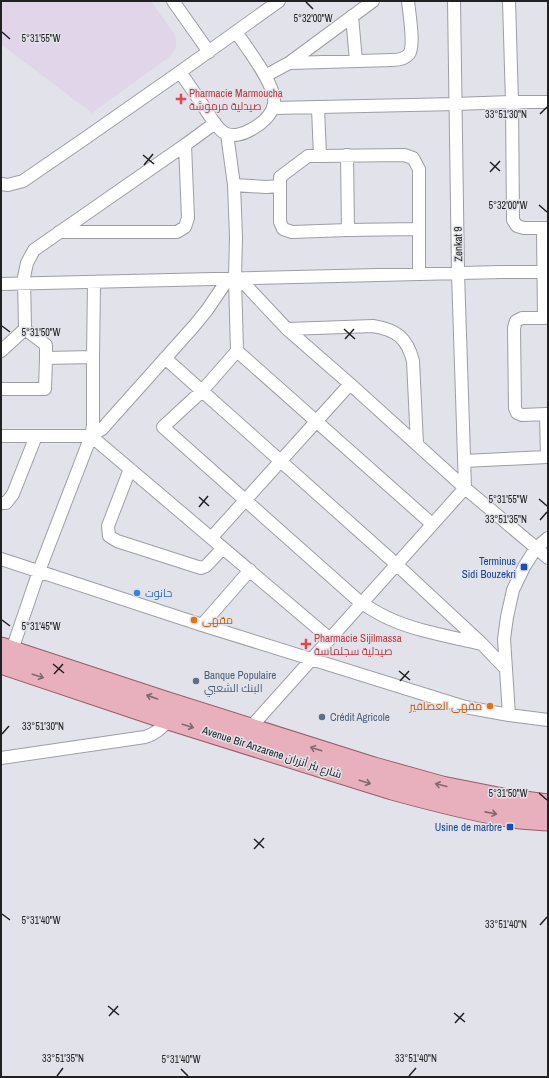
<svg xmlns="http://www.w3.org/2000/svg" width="549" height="1078" font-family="'Archivo Narrow',Cairo,sans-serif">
	<rect width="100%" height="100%" fill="#e2e3ea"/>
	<path fill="#e0d5e9" d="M1,1H151L175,35L176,41V47L173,52L169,57L92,113L1,44Z"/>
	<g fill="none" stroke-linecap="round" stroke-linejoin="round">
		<defs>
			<path id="minor" d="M173,1L209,52
				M509,1L512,102L513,220L517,226L524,228H548
				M352,16L356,61
				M289,63L392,60C398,60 405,59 409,54C415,46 409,12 408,1
				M180,72C189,85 198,98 206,110C211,118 216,127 223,132C232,138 244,134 252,129C261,124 272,115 274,104C277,86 246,47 236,32
				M265,76L289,63L373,1
				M273,108L456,104L512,102H548
				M318,108L320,156L404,155L413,158L419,169V229L348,230L292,232L283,229L280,222V177L308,156H320
				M227,134L234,185L236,237L235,279L237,351L202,391L163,427L361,603C370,608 379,614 388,618C415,631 453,637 482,644
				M347,155L348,230
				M1,184L8,185L23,181L87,137L180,72L279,1
				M234,185L266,187L280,186
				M543,228L544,318L548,317
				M59,232H177L185,227L188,218L185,145
				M419,274V229
				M240,279L287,329L350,384L465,488L548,558
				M1,284L502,272H548
				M544,318H522L516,321L514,328L515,408L517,413L522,415L546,414L547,457H548
				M25,329L46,345V358
				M287,329L373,326C397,330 407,338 413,361L417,444
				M1,351L25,329L24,277L27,263L34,250L185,145L215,123
				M237,351L432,524
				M165,358L396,564L482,644L505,668
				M1,389H45L46,358L93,357L94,282
				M1,436H91L102,429L194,326L207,310L228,279
				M91,436L329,638
				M464,461L547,457
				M130,469L108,526L109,536L117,541L201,568L206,566L223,548
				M1,503H6L13,494L36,436
				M212,537L350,384
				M1,559L202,625L465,707L509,715L548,720
				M202,625L250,570
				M12,650L39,571L91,436L93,426V357
				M509,715L504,639L507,617L513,590L524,567L536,548L548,538
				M250,728L465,488L458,273L454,1
				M1,758L145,737C156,734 162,727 169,720"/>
			<path id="primary" d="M1,647L165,701L374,767L442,786L508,799L548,804
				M1,664L159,717L392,790C432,801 473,812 514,818C526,820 537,820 548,821"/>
		</defs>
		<use href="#minor" stroke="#9d9ea4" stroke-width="14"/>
		<use href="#primary" stroke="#975c69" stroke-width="21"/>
		<use href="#minor" stroke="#fff" stroke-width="12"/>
		<use href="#primary" stroke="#e7b0bc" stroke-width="19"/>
	</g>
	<defs><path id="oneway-shaft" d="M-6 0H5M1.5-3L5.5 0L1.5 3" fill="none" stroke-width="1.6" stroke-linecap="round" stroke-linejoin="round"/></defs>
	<g stroke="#846870">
		<use href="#oneway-shaft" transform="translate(38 676) rotate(18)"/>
		<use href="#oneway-shaft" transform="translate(152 697) rotate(-161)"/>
		<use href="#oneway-shaft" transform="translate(188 726) rotate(17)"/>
		<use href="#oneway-shaft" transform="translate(316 749) rotate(-162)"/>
		<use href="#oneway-shaft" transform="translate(365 782) rotate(18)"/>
		<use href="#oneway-shaft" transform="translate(441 785) rotate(-166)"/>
		<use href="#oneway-shaft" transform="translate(491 813) rotate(11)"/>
	</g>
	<path fill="none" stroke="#212123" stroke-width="1.5" d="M306,2L313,9M2,32L10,39M540,114L547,107M143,155L154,164M490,162L500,171M144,165L153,154M490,172L500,161M539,205L547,212M2,326L10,332M344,329L355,339M345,339L354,329M199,497L209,506M539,499L547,506M199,507L208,496M540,520L547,512M2,620L10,626M53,664L64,673M399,671L410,680M54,674L63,664M400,681L409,671M2,734L9,726M539,793L547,800M254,839L264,848M254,849L264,838M2,914L10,920M540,925L547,917M108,1006L119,1015M454,1013L465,1022M109,1016L118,1006M455,1023L464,1013M181,1069L188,1076M57,1076L63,1068M409,1076L416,1068"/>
	<g fill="#e0444e" stroke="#e2e3ea" stroke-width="1.5">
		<path d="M179 93h4v4h4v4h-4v4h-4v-4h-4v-4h4z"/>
		<path d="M304 638h4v4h4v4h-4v4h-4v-4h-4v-4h4z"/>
	</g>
	<g fill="#1a4fb4" stroke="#e2e3ea" stroke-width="1.5">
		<rect x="520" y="563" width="8" height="8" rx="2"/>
		<rect x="506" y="823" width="8" height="8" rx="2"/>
	</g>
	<circle fill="#3f7fe0" stroke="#e2e3ea" stroke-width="1.5" cx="137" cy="593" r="4"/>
	<g fill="#e8710a" stroke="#e2e3ea" stroke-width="1.5">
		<circle cx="194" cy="620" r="4"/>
		<circle cx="490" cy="706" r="4"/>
	</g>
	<g fill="#5c6f8a" stroke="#e2e3ea" stroke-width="1.5">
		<circle cx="196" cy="681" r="4"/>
		<circle cx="322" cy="717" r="4"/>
	</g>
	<g text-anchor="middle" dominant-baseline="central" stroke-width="3" stroke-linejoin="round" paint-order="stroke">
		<g font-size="11" fill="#be3a42" stroke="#e2e3ea" text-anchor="start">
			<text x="189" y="93">Pharmacie Marmoucha<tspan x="189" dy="13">صيدلية مرموشة</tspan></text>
			<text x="314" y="638">Pharmacie Sijilmassa<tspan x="314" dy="13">صيدلية سجلماسة</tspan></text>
		</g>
		<g font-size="11" fill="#212123" stroke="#e2e3ea">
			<text transform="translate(458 244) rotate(-91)">Zenkat 9</text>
			<text transform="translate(272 752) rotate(18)">Avenue Bir Anzarene شارع بئر أنزران</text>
		</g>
		<g font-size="11" fill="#164399" stroke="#e2e3ea" text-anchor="end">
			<text x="516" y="561">Terminus<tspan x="516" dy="13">Sidi Bouzekri</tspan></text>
			<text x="502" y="827">Usine de marbre</text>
		</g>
		<g font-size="11" fill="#366cbe" stroke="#e2e3ea" text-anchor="start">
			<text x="145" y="593">حانوت</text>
		</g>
		<g font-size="11" fill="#c56008" stroke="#e2e3ea" text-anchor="start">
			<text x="202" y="620">مقهى</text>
			<text x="482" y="706" text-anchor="end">مقهى العصافير</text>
		</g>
		<g font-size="11" fill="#4e5e75" stroke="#e2e3ea" text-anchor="start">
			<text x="204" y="675">Banque Populaire<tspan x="204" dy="13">البنك الشعبي</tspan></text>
			<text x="330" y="717">Crédit Agricole</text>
		</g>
	</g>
	<g font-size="10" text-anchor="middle" fill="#212123" stroke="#e2e3ea" stroke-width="3" stroke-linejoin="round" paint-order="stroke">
		<text x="313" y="22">5°32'00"W</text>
		<text x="41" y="42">5°31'55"W</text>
		<text x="506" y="118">33°51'30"N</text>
		<text x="508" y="209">5°32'00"W</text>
		<text x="41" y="336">5°31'50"W</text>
		<text x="508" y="503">5°31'55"W</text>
		<text x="506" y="523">33°51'35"N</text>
		<text x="41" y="630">5°31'45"W</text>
		<text x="43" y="730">33°51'30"N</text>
		<text x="508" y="797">5°31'50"W</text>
		<text x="41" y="924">5°31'40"W</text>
		<text x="506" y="928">33°51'40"N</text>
		<text x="63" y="1062">33°51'35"N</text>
		<text x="416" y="1062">33°51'40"N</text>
		<text x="181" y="1063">5°31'40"W</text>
	</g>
	<rect width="549" height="1078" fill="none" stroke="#212123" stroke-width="4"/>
</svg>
